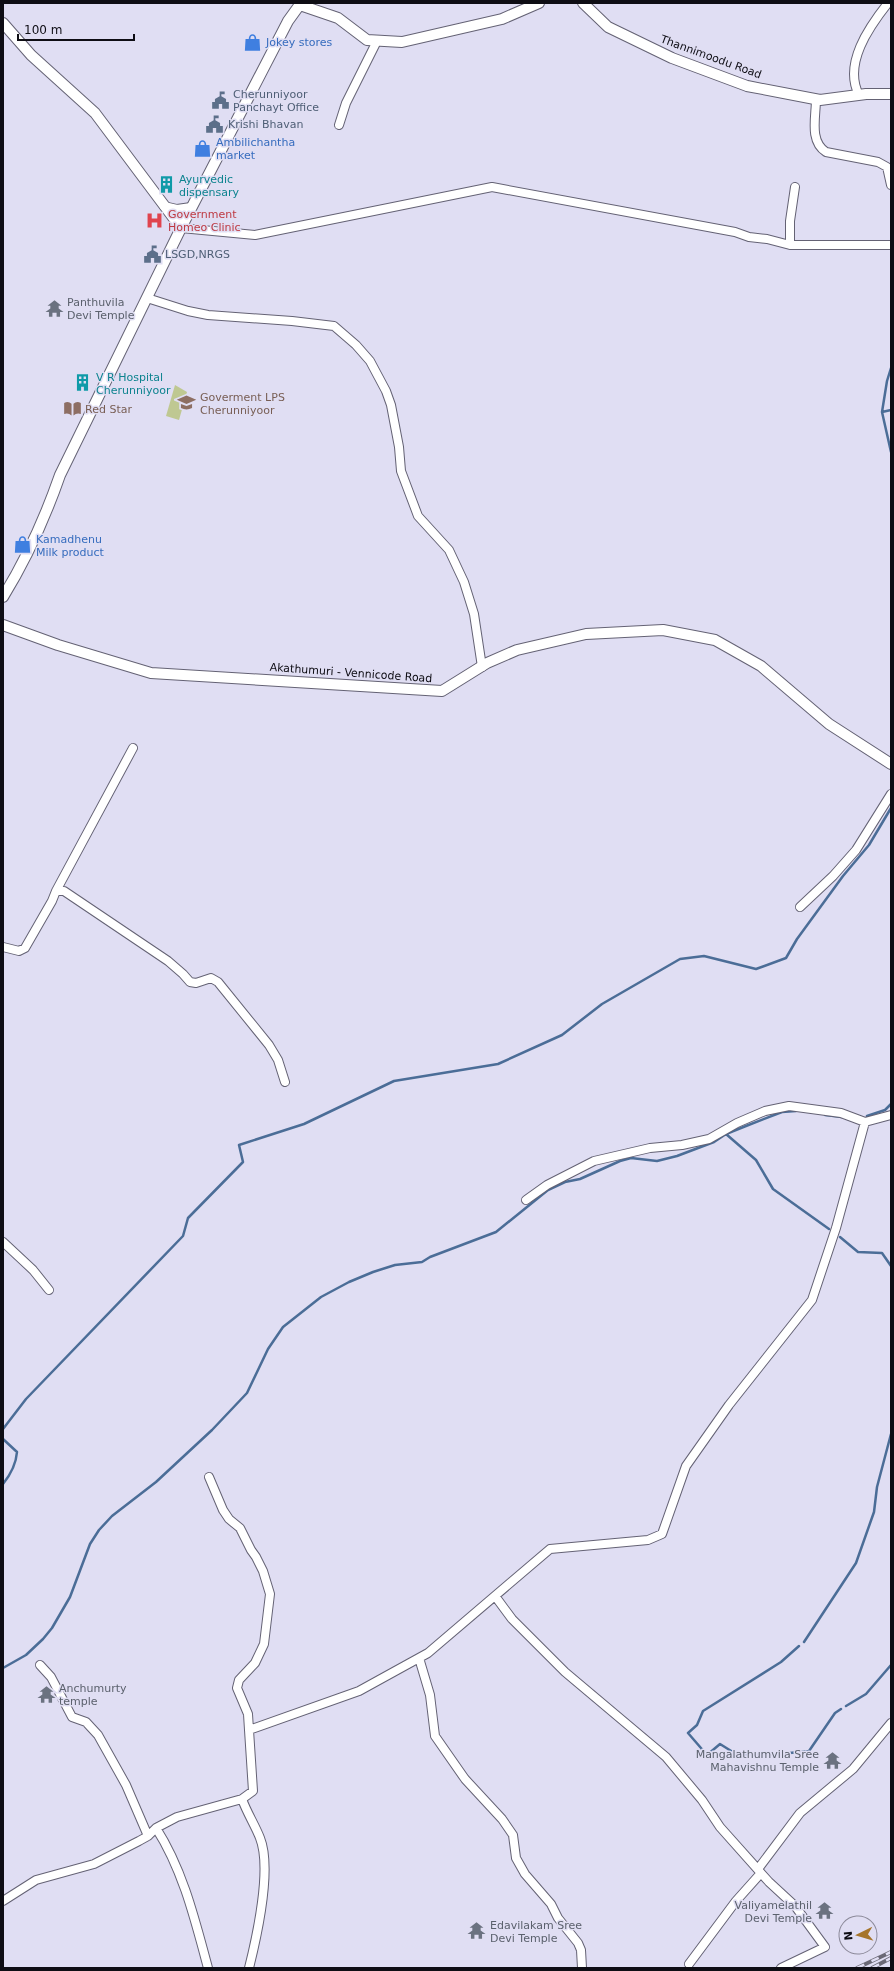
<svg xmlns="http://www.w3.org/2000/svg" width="894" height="1971" font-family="'DejaVu Sans',sans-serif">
	<rect width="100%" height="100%" fill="#e0def3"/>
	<path fill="#bfc892" d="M175,385L187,392L179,420L166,416Z"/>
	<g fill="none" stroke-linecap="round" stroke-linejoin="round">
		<path stroke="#4b6d97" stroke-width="2.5" d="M891,410L882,412L891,452
			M882,412L887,381L891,368
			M825,1115L842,1117
			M867,1116L885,1110L891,1104
			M726,1134L756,1160L773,1189L829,1229
			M840,1237L858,1252L882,1253L891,1266
			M3,1429L26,1399L183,1236L188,1218L243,1162L239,1145L304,1124L394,1081L498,1064L562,1035L602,1004L680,959L704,956L756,969L786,958L797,939L843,876L869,845L891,808
			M3,1439L17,1452C16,1465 11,1474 3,1484
			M804,1642L856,1563L874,1512L877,1487L891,1434
			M799,1646L781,1662L703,1711L697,1725L688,1733L707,1755L720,1744L736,1754L770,1755L809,1751L835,1713L841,1709
			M3,1668L26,1655L43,1639L52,1628L70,1597L90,1544L99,1530L112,1516L156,1482L212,1430L247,1393L268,1349L283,1327L321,1297L349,1282L373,1272L395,1265L422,1262L430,1257L496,1232L548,1190L565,1182L580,1179L620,1161L631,1158L657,1161L677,1156L714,1142L726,1134L746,1126L782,1112L796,1111
			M846,1706L866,1694L891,1665"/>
		<defs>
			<path id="minor" d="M859,95C843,64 869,27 888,3
				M816,99C816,117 809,141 826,152L878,162L887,167L891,185
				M339,125L346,103L377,41
				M164,206L177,209L191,207
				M181,228L255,235L492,187L735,232L749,237L767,239L790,245H891
				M790,245V221L795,187
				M147,298L188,311L208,315L292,321L334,326L356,345L370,361L386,391L391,405L399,447L401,471L418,516L449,550L464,582L474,614L482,667
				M56,891L133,748
				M800,907L833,876L856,850L891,794
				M3,947L19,951L25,948L52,901L56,891H64L168,961L183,974L190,982L196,983L211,978L218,982L269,1045L278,1060L285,1082
				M526,1200L547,1185L594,1161L650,1148L682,1145L709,1139L737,1123L765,1111L789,1106L841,1113L865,1122
				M3,1242L33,1270L49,1290
				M209,1477L223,1510L229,1519L240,1528L251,1550L256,1557L263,1571L270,1594L264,1644L255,1663L239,1680L237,1688L248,1714L249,1730
				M495,1596L512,1619L565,1672L666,1757L702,1800L720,1827L769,1882L795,1906L825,1947L781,1968
				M419,1658L430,1695L435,1736L465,1779L502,1819L513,1835L516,1858L525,1874L551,1904L558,1918L578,1943L581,1950L582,1968
				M40,1665L51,1677L72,1717L86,1722L98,1735L126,1785L148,1836
				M242,1799C247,1813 255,1825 260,1838C272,1868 257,1936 249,1968
				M156,1828C183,1870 195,1920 208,1968
				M758,1869L800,1813L853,1769L891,1723
				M3,1901L36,1880L94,1864L139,1841L148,1836L156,1828L177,1817L242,1799L253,1791L249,1730L359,1691L428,1653L550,1549L648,1540L662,1534L686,1466L729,1405L812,1300L836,1228L865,1122L891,1115
				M689,1964L736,1901L761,1873"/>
			<path id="tertiary" d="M583,3L608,27L672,58L747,86L820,100L866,94H891
				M300,5L338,18L367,40L402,42L502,19L539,3
				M3,23L31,55L95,113L181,228L60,475C45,518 27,558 3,597
				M181,228L288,21L301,3
				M3,625L58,645L151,673L442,691L487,663L517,650L586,634L663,630L715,640L761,666L829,724L891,764"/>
		</defs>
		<use href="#minor" stroke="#646274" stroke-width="10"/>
		<use href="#tertiary" stroke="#646274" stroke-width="12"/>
		<use href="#minor" stroke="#fff" stroke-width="8"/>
		<use href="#tertiary" stroke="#fff" stroke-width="10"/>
		<defs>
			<path id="rail" d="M857,1968L891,1952
				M872,1968L891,1958"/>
		</defs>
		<use href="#rail" stroke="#6a6875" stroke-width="4"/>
		<use href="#rail" stroke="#e0def3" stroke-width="2.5" stroke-dasharray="8" stroke-linecap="butt"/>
	</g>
	<defs>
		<symbol id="shop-bare" viewBox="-9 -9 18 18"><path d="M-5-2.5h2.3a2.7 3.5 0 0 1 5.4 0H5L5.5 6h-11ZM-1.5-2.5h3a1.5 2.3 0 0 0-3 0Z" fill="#3f7fe0" stroke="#e0def3" stroke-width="2.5" paint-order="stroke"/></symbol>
		<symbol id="civic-bare" viewBox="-9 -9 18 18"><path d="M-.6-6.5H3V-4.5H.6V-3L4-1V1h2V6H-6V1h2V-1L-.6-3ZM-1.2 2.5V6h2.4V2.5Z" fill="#5c6f8a" stroke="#e0def3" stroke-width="2.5" paint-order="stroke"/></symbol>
		<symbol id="building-bare" viewBox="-9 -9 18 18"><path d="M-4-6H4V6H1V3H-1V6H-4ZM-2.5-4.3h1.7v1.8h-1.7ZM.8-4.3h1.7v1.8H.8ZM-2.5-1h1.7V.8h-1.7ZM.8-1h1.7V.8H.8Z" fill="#0f9aa8" stroke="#e0def3" stroke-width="2.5" paint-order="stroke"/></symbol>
		<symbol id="hospital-bare" viewBox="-9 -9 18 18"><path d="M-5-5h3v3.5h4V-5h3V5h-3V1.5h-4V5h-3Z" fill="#e0444e" stroke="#e0def3" stroke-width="2.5" paint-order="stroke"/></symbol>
		<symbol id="temple-bare" viewBox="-9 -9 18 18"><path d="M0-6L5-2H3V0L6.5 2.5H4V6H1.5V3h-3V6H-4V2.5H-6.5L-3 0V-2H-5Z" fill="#6b7280" stroke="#e0def3" stroke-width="2.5" paint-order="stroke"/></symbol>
		<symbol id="school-bare" viewBox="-9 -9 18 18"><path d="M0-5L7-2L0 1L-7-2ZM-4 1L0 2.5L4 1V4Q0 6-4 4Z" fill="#8d6e63" stroke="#e0def3" stroke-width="2.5" paint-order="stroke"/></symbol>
		<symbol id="library-bare" viewBox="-9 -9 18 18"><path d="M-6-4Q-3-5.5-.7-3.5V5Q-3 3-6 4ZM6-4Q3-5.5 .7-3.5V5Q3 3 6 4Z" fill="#8d6e63" stroke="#e0def3" stroke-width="2.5" paint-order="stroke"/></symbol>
	</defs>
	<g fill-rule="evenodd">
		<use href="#shop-bare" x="240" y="30" width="25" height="25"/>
		<use href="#civic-bare" x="208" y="88" width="25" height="25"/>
		<use href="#civic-bare" x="202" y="112" width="25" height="25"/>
		<use href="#shop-bare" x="190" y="136" width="25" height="25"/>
		<use href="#building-bare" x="154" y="172" width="25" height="25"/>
		<use href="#hospital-bare" x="142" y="208" width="25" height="25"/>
		<use href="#civic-bare" x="140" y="242" width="25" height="25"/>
		<use href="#temple-bare" x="42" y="296" width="25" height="25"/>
		<use href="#building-bare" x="70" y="370" width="25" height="25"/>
		<use href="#school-bare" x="174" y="390" width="25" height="25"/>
		<use href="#library-bare" x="60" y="396" width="25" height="25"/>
		<use href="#shop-bare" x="10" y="532" width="25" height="25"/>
		<use href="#temple-bare" x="34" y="1682" width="25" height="25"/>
		<use href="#temple-bare" x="820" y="1748" width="25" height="25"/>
		<use href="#temple-bare" x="812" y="1898" width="25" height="25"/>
		<use href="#temple-bare" x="464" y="1918" width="25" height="25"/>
	</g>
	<g text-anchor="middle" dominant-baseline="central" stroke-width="3" stroke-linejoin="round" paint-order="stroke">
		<g font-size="11" fill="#366cbe" stroke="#e0def3" text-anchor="start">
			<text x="266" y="42">Jokey stores</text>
			<text x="216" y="142">Ambilichantha<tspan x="216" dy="13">market</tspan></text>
			<text x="36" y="539">Kamadhenu<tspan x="36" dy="13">Milk product</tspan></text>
		</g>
		<g font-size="11" fill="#0e0d14" stroke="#e0def3">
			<text transform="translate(711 57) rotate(20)">Thannimoodu Road</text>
			<text transform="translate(351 673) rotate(4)">Akathumuri - Vennicode Road</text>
		</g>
		<g font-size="11" fill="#4e5e75" stroke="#e0def3" text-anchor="start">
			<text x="233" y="94">Cherunniyoor<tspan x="233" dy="13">Panchayt Office</tspan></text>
			<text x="228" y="124">Krishi Bhavan</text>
			<text x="165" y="254">LSGD,NRGS</text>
		</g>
		<g font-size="11" fill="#0d838f" stroke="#e0def3" text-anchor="start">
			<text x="179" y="179">Ayurvedic<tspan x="179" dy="13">dispensary</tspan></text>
			<text x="96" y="377">V R Hospital<tspan x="96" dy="13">Cherunniyoor</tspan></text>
		</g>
		<g font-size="11" fill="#be3a42" stroke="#e0def3" text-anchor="start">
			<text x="168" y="214">Government<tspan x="168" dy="13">Homeo Clinic</tspan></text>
		</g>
		<g font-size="11" fill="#5b616d" stroke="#e0def3" text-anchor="start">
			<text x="67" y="302">Panthuvila<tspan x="67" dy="13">Devi Temple</tspan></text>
			<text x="59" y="1688">Anchumurty<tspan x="59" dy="13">temple</tspan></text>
			<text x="819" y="1754" text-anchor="end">Mangalathumvila Sree<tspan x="819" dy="13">Mahavishnu Temple</tspan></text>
			<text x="812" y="1905" text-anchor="end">Valiyamelathil<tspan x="812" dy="13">Devi Temple</tspan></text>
			<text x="490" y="1925">Edavilakam Sree<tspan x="490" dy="13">Devi Temple</tspan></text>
		</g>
		<g font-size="11" fill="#785e54" stroke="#e0def3" text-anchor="start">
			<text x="200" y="397">Goverment LPS<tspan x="200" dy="13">Cherunniyoor</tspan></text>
			<text x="85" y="409">Red Star</text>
		</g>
	</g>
	<rect width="894" height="1971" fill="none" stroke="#0e0d14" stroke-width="8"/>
	<g transform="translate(858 1935) rotate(265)"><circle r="19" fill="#e0def3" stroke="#8c8a9a"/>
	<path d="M0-3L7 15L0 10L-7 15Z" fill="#a6752a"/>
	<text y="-6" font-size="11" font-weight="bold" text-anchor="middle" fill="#0e0d14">N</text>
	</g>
	<path d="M18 34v6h116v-6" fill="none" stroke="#0e0d14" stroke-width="2"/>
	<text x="24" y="34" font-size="12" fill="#0e0d14" stroke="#e0def3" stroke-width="3" paint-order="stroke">100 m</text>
</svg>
